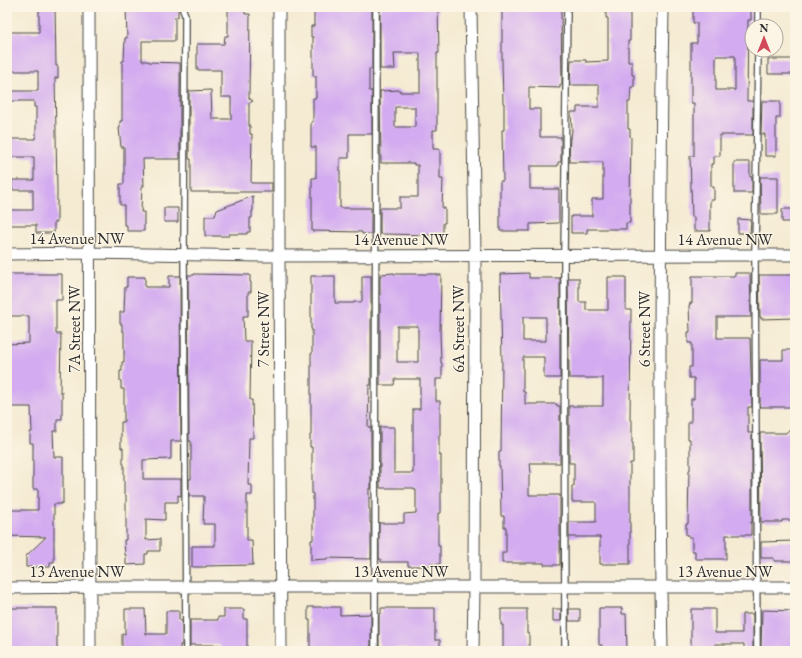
<svg xmlns="http://www.w3.org/2000/svg" width="802" height="658" font-family="'EB Garamond',serif">
	<rect width="100%" height="100%" fill="#fcf5e5"/>
	<filter id="ink" filterUnits="userSpaceOnUse"><feTurbulence type="fractalNoise" baseFrequency=".025" numOctaves="2"/><feDisplacementMap in="SourceGraphic" scale="8" xChannelSelector="R" yChannelSelector="G"/><feConvolveMatrix kernelMatrix="1 2 1 2 8 2 1 2 1" color-interpolation-filters="sRGB"/></filter>
	<filter id="wash" filterUnits="userSpaceOnUse"><feTurbulence type="fractalNoise" baseFrequency=".012" numOctaves="4" result="noise"/><feDisplacementMap in="SourceGraphic" scale="16" xChannelSelector="R" yChannelSelector="G"/><feGaussianBlur stdDeviation="0.9" result="paint"/><feColorMatrix in="noise" values="0 0 0 0 0 0 0 0 0 0 0 0 0 0 0 0 0 1.4 0 .05"/><feComposite in="paint" operator="in"/></filter>
	<g filter="url(#wash)">
		<rect width="100%" height="100%" fill="#f5ebd3"/>
		<g id="blocks">
			<path fill="#d3abf0" fill-rule="evenodd" d="M39,7H55L56,66H58V78H55L57,190V222H54V233H36V225H8V210H33V190H12V180H34V157H10V139H35V137H36V107H34V101H10V91H38V71H7V61H8V32H39Z
				M126,7H178V17H175V41H142V61H149V62L180,63V159H143L144,186H142L141,212H144V231H127V225H124V205H120V184H124V147H121L119,128H120V121H122V61H124L125,38H127Z
				M228,7H245V14H250L249,98L253,101L249,103V126H250V134H252L251,183H272V192H191V159H189V91L211,90L212,119H231V97H221V70H197V44H224L225,36H228Z
				M314,7H372V69H369V91H372V134H349V158H340V208H371V234H362V232L312,231V178H316V147H311V122H313V98H316V76H313V37H311V26H314Z
				M380,7H438L439,53H437V130H433V149H439L440,150V179H443L442,208H445V223H443V233H434V235L382,234H380V208H400V197H418V165H414V163H381L380,91L400,90V92H420V53H394L395,69H380ZM395,107H415V127H395Z
				M504,7H559V9H561L562,85H560V88L529,87V109H540V137H561V162H558V166H530V189H559V223L530,224V231H500V181H503L502,130H504V103H503L502,61V8H504Z
				M606,7H630V41H628V62H632V75H634V87H631L630,102H628V129H630V137H631L630,200V223H626V229H587V233H571V216H592V199H603V162H569L570,137H571L572,131L571,112H577V107H599V85H570L571,60H586V62L608,61V18H606Z
				M695,7H751V20H748L747,101H753V135H720V156H714V164H711V187H714V200H710V231H694V217H692L690,156H694V103H691V43H697V23H693V8H695ZM716,56H735V90H716Z
				M768,59H795V74H768Z
				M762,101H780V118H776V156H765V134H761Z
				M734,162H750V177H752V193H734Z
				M760,177H778V214H761Z
				M253,196V211H252V218H250V232H247V234H229V236H205V216H215L217,210Z
				M164,208H178V222H164Z
				M782,209H795V222H782Z
				M738,219L751,220L750,233H738Z
				M394,273V274H436V275H441L440,333L441,363H442V379H436V401H440V435H439V455H441V513H438V546H440V564H430V566H408V562H381V559H379V523H404V514L416,513V489H414V488H380V427H394V473H413V409H420V379H395L394,385H380V276H381V274ZM397,326H418V362H397Z
				M529,273V278H560V378H544V357H523V392H525V404H557V406H560V463H530L531,473L529,475V495H560V565H544V563H502V553H506V527H504V516H501L500,466H499V451H501L502,361L500,274ZM523,317H546V341H523Z
				M735,273H750L751,317H717V338H750L752,407H748V433H752V522H751V535H726V559H695V551H692V537H688V535H686V524H688L689,470H690V439H688V422H691V399H694V378H689V367H692V343H688V332H690L689,305H690V303H692V276H735Z
				M7,274H62V300H56V334H61L60,392H62V419H57V431H53L54,457H63V503H61V504H54V562H50V567H26V556L46,537L7,536V510H38V489H33V443H30V432H32L31,407H7V344L29,343V316H8V293H7Z
				M194,274L250,275V282H251V292H248V316H243L244,341H251L250,400H252L253,438H249L248,485H252V495H247V540H252L253,565L206,566V567H192V546H215V524H203L204,496H189V479H191V441H189L188,275H194Z
				M759,275H795V318L761,319V317H760Z
				M169,276H180L181,441H171V459L143,460V479H181V496L178,495V502H165V520L146,519V540L160,539V551H148V554H145V564L126,565V555H125L124,540H126V495H124V464H123V448H121V422H124V389H121V381H120V371H122V362H124V331H122V324H120V312H124L125,287H127V277H145V287H169Z
				M311,276H335V303H354V302H362V276H371V385H369L368,427H371V488H369V509H370V523H371V559L327,558V559L311,560V540H313V494H312V447H310V435H311V354H312V329H311Z
				M608,277H626V310H631L630,420H632V443H633V463H630V564H600V537H569V522H596V502H572V486H574V463H569V406H603V378H569L568,278H579V302H586V310H608Z
				M783,350H795V407H760V360H783Z
				M795,423V520H782V522H761L760,433H786Z
				M795,541V560H793V561H774V558H761V542Z
				M308,607H340V615L371,614V647H369V649H345V651H310V620H308Z
				M7,608H57V651H7Z
				M381,608H435V640H440V651H406V648L379,647V614H381Z
				M599,608H622V614H626L627,651H602V645H599Z
				M125,609H145L146,634H166V611H179V620H182V645H180V650H150V651H122V634H125Z
				M224,609H244V619H247V651H220V645H190V620H218V617H224Z
				M501,609H527V633H529V649H517V651H503V625H501Z
				M553,609H561V621H553Z
				M569,609H580V621H569Z
				M691,609H715V633H742V614H753V649H744V644H715V651H691Z
				M762,610L795,611V648L761,649Z"/>
		</g>
	</g>
	<g filter="url(#ink)">
		<use href="#blocks" fill-opacity="0" stroke="#494844" stroke-width="1"/>
		<g fill="none" stroke-linecap="round" stroke-linejoin="round">
			<defs>
				<path id="service" d="M182,7L185,15L184,255L186,651
					M758,26V7
					M375,651L376,7
					M565,651L564,255L567,7
					M757,651L755,255L758,50"/>
				<path id="minor" d="M89,7L90,651
					M279,7V256L281,651
					M471,7L475,255L474,587L473,651
					M7,254L90,253L264,256L795,255
					M7,588L90,587H795
					M662,651C658,436 660,222 663,7"/>
			</defs>
			<use href="#service" stroke="#494844" stroke-width="8"/>
			<use href="#minor" stroke="#494844" stroke-width="13"/>
			<use href="#service" stroke="#fff" stroke-width="5.5"/>
			<use href="#minor" stroke="#fff" stroke-width="11"/>
		</g>
	</g>
	<g text-anchor="middle" dominant-baseline="central" stroke-width="3" stroke-linejoin="round" paint-order="stroke">
		<g font-size="16" fill="#2b2b2b" stroke="#fcf5e5">
			<text x="77" y="238">14 Avenue NW</text>
			<text x="401" y="239">14 Avenue NW</text>
			<text x="725" y="239">14 Avenue NW</text>
			<text transform="translate(74 329) rotate(-90)">7A Street NW</text>
			<text transform="translate(263 329) rotate(-90)">7 Street NW</text>
			<text transform="translate(458 329) rotate(-90)">6A Street NW</text>
			<text transform="translate(644 329) rotate(-90)">6 Street NW</text>
			<text x="77" y="571">13 Avenue NW</text>
			<text x="401" y="571">13 Avenue NW</text>
			<text x="725" y="571">13 Avenue NW</text>
		</g>
	</g>
	<rect width="802" height="658" fill="none" stroke="#fcf5e5" stroke-width="24"/>
	<g transform="translate(764 38)"><circle r="19" fill="#fcf5e5" stroke="#a8a49b"/>
	<path d="M0-3L7 15L0 10L-7 15Z" fill="#d1495b"/>
	<text y="-6" font-size="11" font-weight="bold" text-anchor="middle" fill="#2b2b2b">N</text>
	</g>
</svg>
